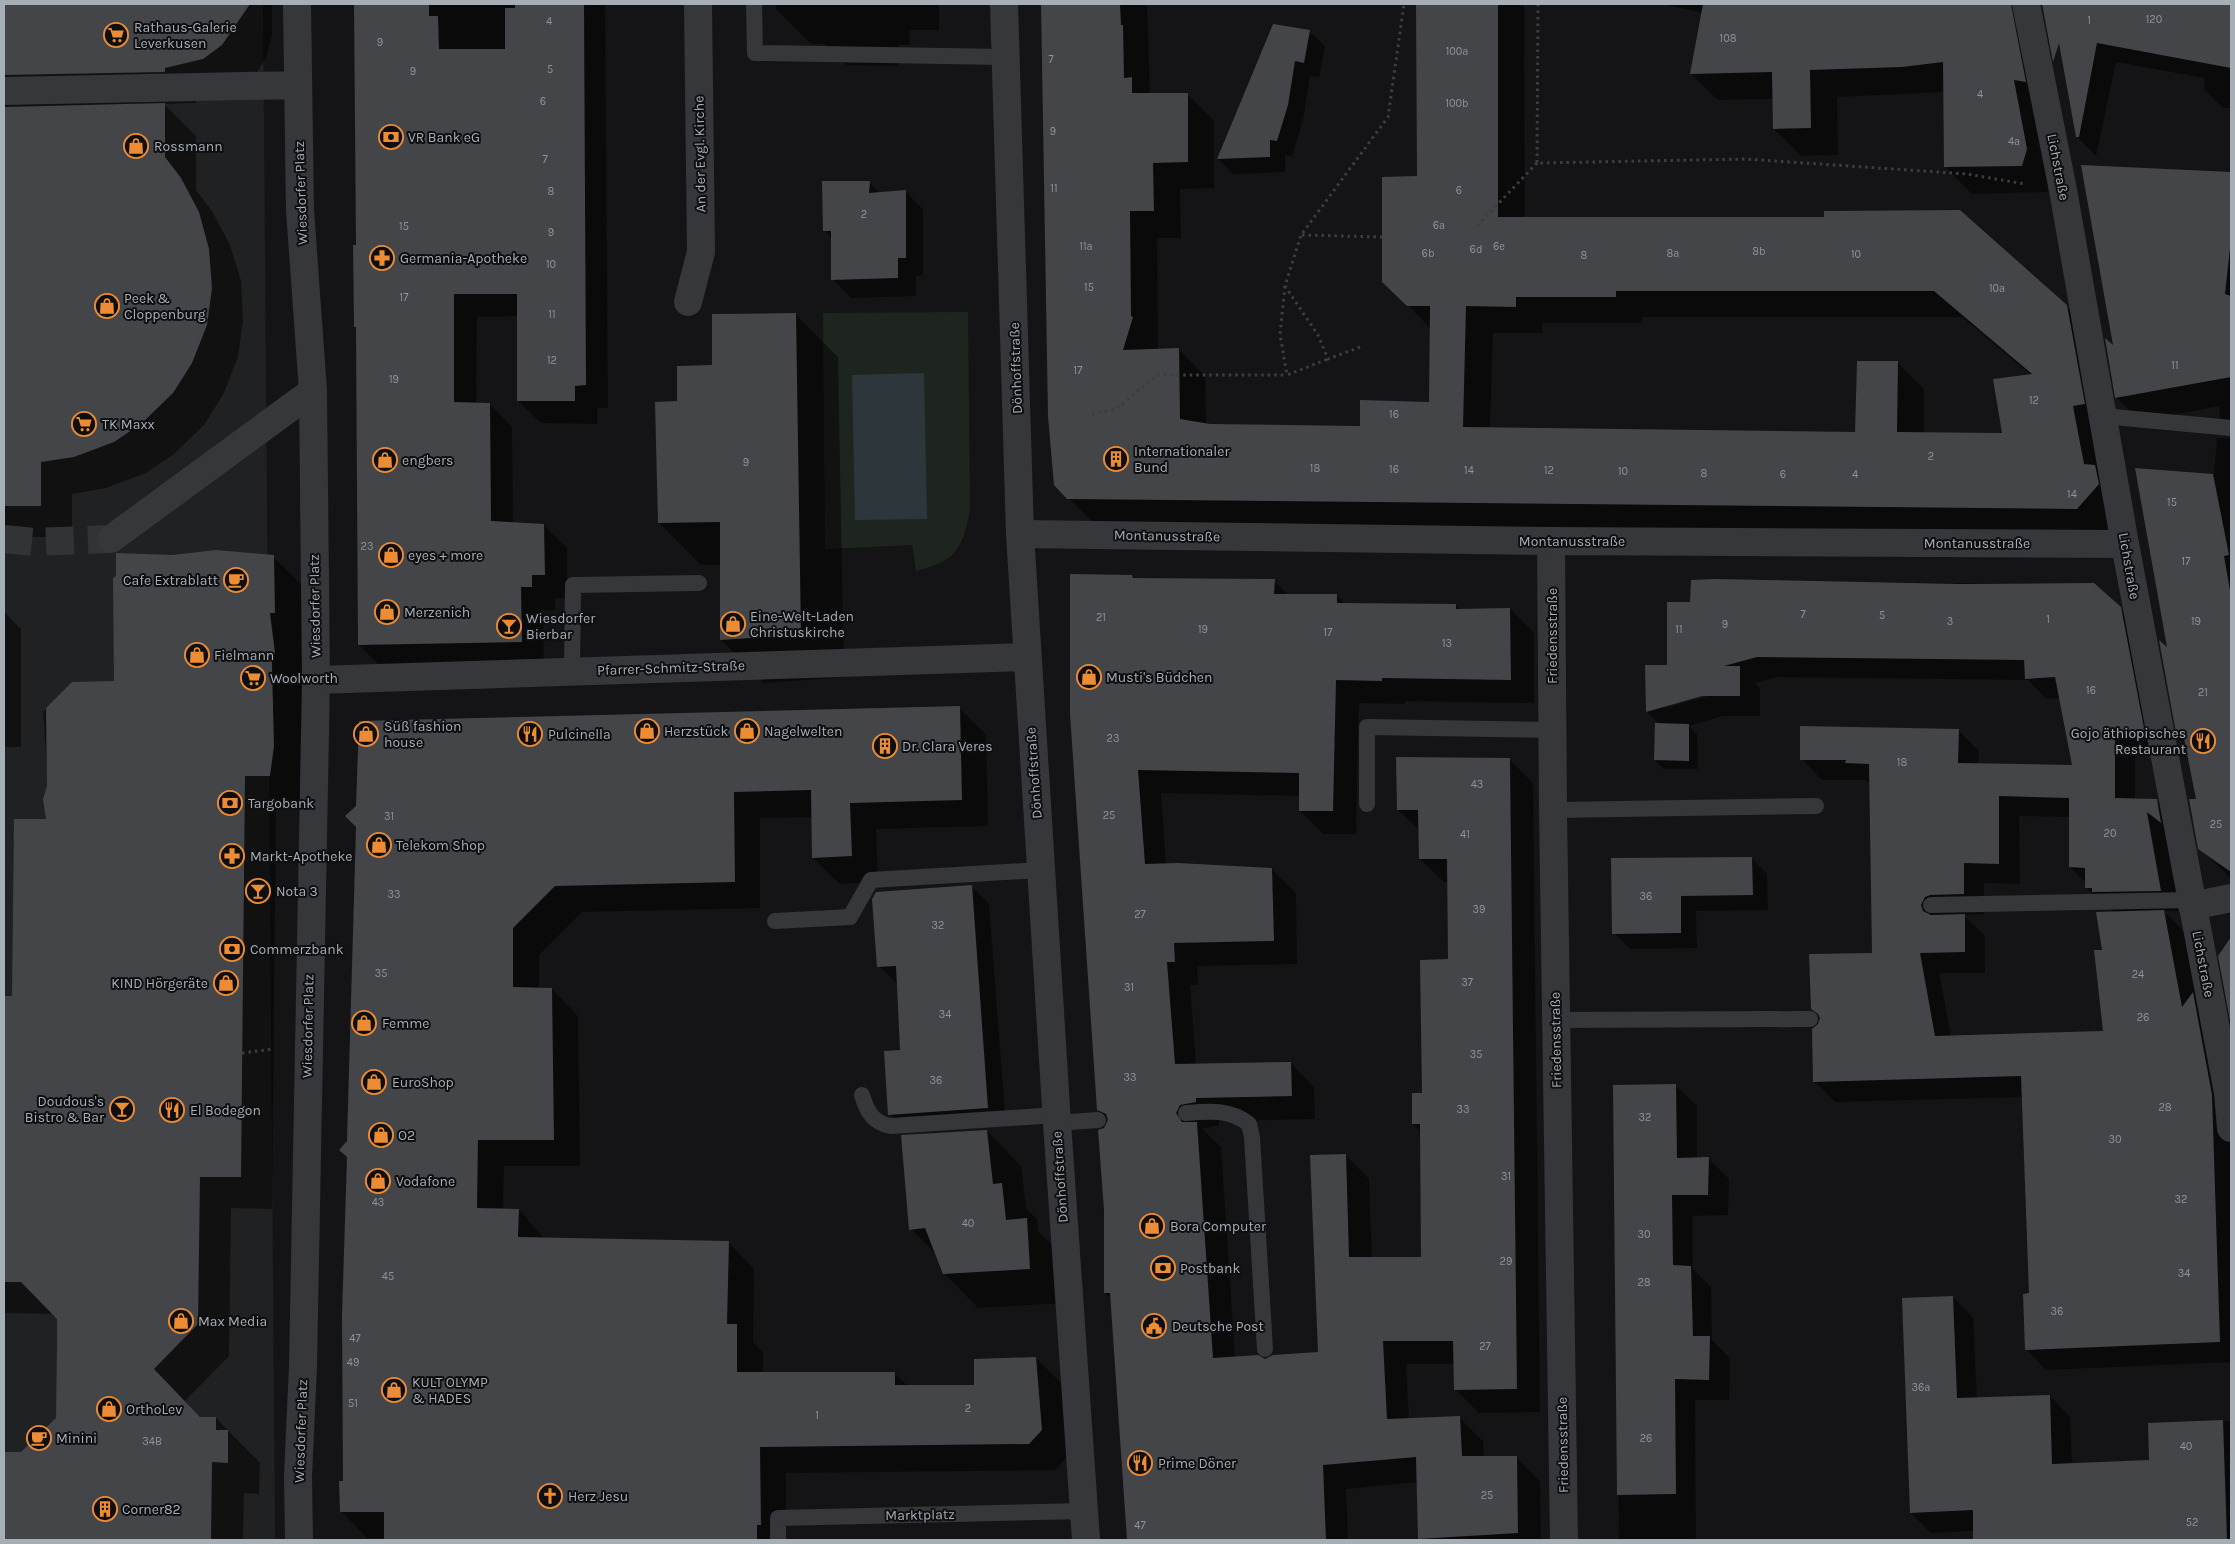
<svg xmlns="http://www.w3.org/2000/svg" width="2235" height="1544" font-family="Karla,sans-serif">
	<rect width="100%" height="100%" fill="#141416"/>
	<path fill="#202123" d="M4,4H263L275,1540H4Z"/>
	<path fill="#1e251e" d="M968,312L970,510C962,550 956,561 916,571L912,545L825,549L823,313Z"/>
	<path fill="#2d373b" d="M924,373L927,519L855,520L852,375Z"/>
	<path fill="#0007" fill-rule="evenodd" d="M4,4H272V35L266,58L254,77L196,99V103L164,104L196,136V190L212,211L230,245L241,281L243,320L238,357L223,395L204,425L174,454L146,473L106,488L72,494V537H4Z
		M355,4H605L608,408H597V424L541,423L518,401V316L477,317L476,404H490L512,427L513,523L544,525L567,548V598H555V610H543L544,664L382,668L359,645L357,329L355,326L357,246Z
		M776,4H939V30H909L910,45H899L898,66L846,65L824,44H811L776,9Z
		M1043,4H1147L1150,95L1187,94L1214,121V188L1180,189L1181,238H1157L1158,350L1178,349L1205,376L1206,424L1361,427L1430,403L1431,329L1384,281L1418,178V4H1524L1525,218L2066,306L2094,333L2125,512L2104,535L1096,525L1055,485L1049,416ZM1642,317H1962L2031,375L2004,434L1924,433V389L1897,362L1856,433L1490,428L1493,333H1542V323H1642Z
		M1662,4H2024L2053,177L2048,192L1972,194L1945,167L1944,92L1837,97L1838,155L1801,156L1774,129V99L1718,100L1691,74L1703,13Z
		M2053,4H2231V108H2223L2204,89L2205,78L2116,62L2096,156L2077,137Z
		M1309,31L1325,46L1319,77L1310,76L1303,120L1292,156L1285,155V172L1233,174L1218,158Z
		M2082,167L2231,174V429L2219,416L2220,406L2140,421L2116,397L2115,348Z
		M869,182L880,193L905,191L923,209V275L916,276V296L851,298L833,279L832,239L824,230Z
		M796,315L838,357L844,677L764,683L721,640V565H701L659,523L679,403L714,366Z
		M2217,438H2231V878L2199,848L2197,801L2186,741L2178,733L2169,650L2136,469L2214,475Z
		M273,557L305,588L306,644H301L306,684L302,807H276L272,1209L231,1208L229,1356L185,1401L201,1418H216L260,1463L259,1494L244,1493L243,1540H4V1453H22L57,1418L58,1318L54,1314L4,1313V997H13L47,820L48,780L43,712L72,683L115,682Z
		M1132,576L1135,579L1274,581L1289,595H1336L1345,604L1456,605L1460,610L1510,609L1534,633V703L1405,701V704L1359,703L1356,834H1323L1300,811V796L1161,793L1166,864L1272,869L1296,893L1297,964L1197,966L1198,985H1190L1196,1065L1291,1063L1314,1087L1315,1119L1219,1121V1125L1202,1129L1221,1147L1235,1358L1265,1360L1320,1354L1346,1155L1369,1179L1372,1259H1422L1421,1132L1413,1124L1424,1094L1449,960L1448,882H1444L1420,859V831L1398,810L1510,760L1533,783L1540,1412L1479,1413L1455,1389V1364H1406L1409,1419L1460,1418L1483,1441L1484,1457H1516L1540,1481L1541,1540H1421L1418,1482L1346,1489L1348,1540H1128L1111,1299L1105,1293V1129L1109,1120L1098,1110Z
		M1692,581L2093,584L2141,629L2164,753L2135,752V799L2156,800L2177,821L2181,911H2163L2185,932L2231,1109V1362L2046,1370L2026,1349L2030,1294L2023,1097L1835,1102L1814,1081L1821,1017L1813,1009L1873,955L1871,783L1865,780H1822L1802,759L1958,730L1979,751L1978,765L2074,766L2060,698L2047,699L2028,680L1778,677L1755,683L1760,688V716H1723L1689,726L1697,734L1698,769H1664L1655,760L1661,725L1647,712L1668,666L1692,603ZM1707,693L1708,696L1665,708V705ZM2019,816L2070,817V867L2086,883V887L2107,908H2110L2115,913L2104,951V1033L1951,1037L1939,973H1985V936L1963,915L1984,914V883L2020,884Z
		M4,612L21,629V747H4Z
		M959,708L986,734L988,826L876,829L878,882L840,884L813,858V817L760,818V908L582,912L539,955V989H552L578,1016L580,1166H504L503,1210H519L545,1239L728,1242L754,1269L753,1342L763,1352V1374L895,1373L908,1386H976L1036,1358L1062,1384L1067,1457L1055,1470L786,1473V1540H385V1538H367L341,1511L344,1482L349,1141L357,827Z
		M1751,858L1767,874L1768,910L1696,911L1697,948L1630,949L1614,933L1613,859Z
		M971,886L989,904L1006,1126L908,1132L890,1114L902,1051L898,984L879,966Z
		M2231,940V1019L2220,956Z
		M1615,1086H1676L1697,1106V1159L1708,1158L1729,1179L1728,1215L1692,1216L1693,1269L1711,1287L1712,1340L1730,1358L1729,1400H1695L1696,1540H1619Z
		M987,1131L1021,1166L1026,1208L1037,1219L1038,1231L1061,1254L1064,1303L978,1308L944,1273L936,1254L911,1229Z
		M1953,1297L1973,1318L1977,1399L2050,1396L2070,1417L2072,1465L2151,1461L2149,1424L2231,1421V1540H1975L1974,1531L1931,1533L1911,1513Z"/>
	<path fill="#434549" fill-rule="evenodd" d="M4,4H250L222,45L203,59L165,68V72L4,75Z
		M354,4H429V16H438L439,49H505V8H515V4H584L586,385L575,386V401H517V294H454V402L490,403L491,521L544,524L545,575H532V587H521L522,642L358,645L356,327H354L353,245H356Z
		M1041,4H1120L1121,25H1123L1124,78L1132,77V93H1188V162L1153,163L1154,211H1130L1131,316L1133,317L1123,350L1179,348L1180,419L1210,424L1360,426V400L1429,402L1430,306H1407L1382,282V177L1417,176L1416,4H1498V217H1824V211L1960,210L2067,305L2085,404L2073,406L2084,464L2095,465L2099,484L2077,509L1067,499L1054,485L1048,416ZM1616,291H1934L2032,374L1993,379L2002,433L1897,432L1898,361H1857L1855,432L1463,427L1466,306L1516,307V297H1616Z
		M1703,4H2011L2026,82L2014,80L2027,149L2022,166L1944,167L1943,62L1902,67L1810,70L1811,128L1773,129L1772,72L1690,74Z
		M2042,4H2231V68L2097,43L2079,137H2076L2059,43L2053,62Z
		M1273,24L1310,30L1304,63L1295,61L1288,105L1277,141L1270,140V157L1217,159Z
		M165,103V157L181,178L199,212L209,249L212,288L207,325L192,363L173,393L142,423L114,442L74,457L41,462V506H4V107Z
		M2081,165L2231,172V239L2225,294L2231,296V377L2115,398L2105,338L2113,345Z
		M822,181H870L869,193L906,190V258H898V278L831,280V231H823Z
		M796,313L801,635L720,640V522L658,523L655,402L677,401V366L712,365V314Z
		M2135,468L2213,474L2229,555L2224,556L2231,596V872L2198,849L2189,799H2196L2183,733H2176L2159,640L2167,647Z
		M216,550L274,555L275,613H270L275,653H272V666L274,746L270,776H245L241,1177H200L198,1324L154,1369L200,1417H216V1430H228V1463L212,1462L211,1540H4V1452H21L56,1418L57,1344V1319L21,1282H4V996H12L14,819H46L43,799L47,786L46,708L72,682L114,681L113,578L116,576V553L172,555Z
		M1070,574L1132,575L1133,578L1275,579L1274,594H1337V603L1456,604V609L1510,608L1511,680L1382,678V681L1336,680L1333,811H1299V773L1138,770L1145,864L1178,863L1272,868L1274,941L1174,943L1175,962H1167L1175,1064L1291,1062L1292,1096L1196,1098V1102L1180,1105L1176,1113L1182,1122H1197L1213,1358L1258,1355L1265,1359L1273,1355L1318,1352L1310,1155L1346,1154L1349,1257H1421L1420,1124H1412V1093H1422L1420,960L1448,959L1447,859H1419L1418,810H1397L1396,757L1510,758L1517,1389L1454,1390L1453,1341H1383L1387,1419L1460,1416L1462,1456H1517L1518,1533L1418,1539L1416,1457L1323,1465L1326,1540H1127L1110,1293H1104V1210L1098,1130L1104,1128L1108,1120L1106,1114L1097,1110L1070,714Z
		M1715,579L1960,584L2094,583L2121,607L2145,733L2115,732V798L2157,799L2161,823L2147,812L2161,891L2092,892V888H2085V868L2069,867V798L1999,796V864L1964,863V894L1930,895L1925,897L1921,905L1923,911L1931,915L1965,914V952L1920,953L1935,1036L2103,1031L2094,950H2102L2096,912L2164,910L2182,1007L2193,992L2212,1095L2220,1342L2025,1350L2023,1294L2029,1293L2021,1076L1813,1082L1812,1029L1818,1024L1820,1018L1818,1014L1811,1009L1809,954L1872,953L1869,764L1845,763L1846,760H1800V726L1959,729L1958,763L2072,765L2055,677L2025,679L2024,660L1757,657L1724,666H1740V696H1702L1646,712L1645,665H1667V602H1690L1691,580Z
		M960,706L962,800L850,803L852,856L812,858L811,790L734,792L735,882L555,886L513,928V987L552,988L554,1140H478L477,1208L519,1209L518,1237L729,1241L727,1324H737V1372H895V1385H974V1359L1036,1357L1042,1430L1029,1444L760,1447L761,1525H757V1540H384V1512H340L339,1481H343L342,1315L347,1157L339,1150L347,1141L356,827L345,816L356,806L359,721Z
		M1655,723L1689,724V761L1654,760Z
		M1752,857L1753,895L1681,896V933L1612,934L1611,858Z
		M972,885L988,1108L888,1115L884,1051L900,1050L896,966L877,967L872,899L876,892Z
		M2231,937V1026L2218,956Z
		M1676,1084L1677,1158L1709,1157L1708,1195H1672L1673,1265L1691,1266L1693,1336H1710L1709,1380L1675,1379L1676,1494L1617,1495L1613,1085Z
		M987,1130L993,1184L1002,1183L1006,1220L1027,1218L1030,1269L943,1274L925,1228L909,1230L901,1135Z
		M1953,1296L1957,1398L2050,1395L2052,1464L2149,1460L2148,1423L2223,1420L2227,1540H1973V1510L1910,1513L1902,1298Z"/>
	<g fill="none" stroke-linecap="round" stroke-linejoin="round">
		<path stroke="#313336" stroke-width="28" stroke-dasharray="28 14" stroke-linecap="butt" d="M4,539L35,542L111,539"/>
		<path stroke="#3b3e42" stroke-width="3" stroke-dasharray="2.5 4" stroke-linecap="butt" d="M1538,4L1537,163L1745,159L1967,174L2025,184
			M1477,226L1537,163
			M1302,235L1382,237
			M1285,286L1280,334L1287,375L1328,359
			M1360,347L1328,359L1318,335L1285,286L1301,235L1388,117L1404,4
			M1092,414L1116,409L1157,375H1287
			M242,1053L273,1049"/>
		<path stroke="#35373b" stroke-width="16" d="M754,4L755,53L1005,57
			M2103,416L2231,428
			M572,672L573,585L699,583
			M1367,804V727L1553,730
			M1553,810L1816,806
			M1931,905L2190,900
			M775,921L850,917L871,880L1041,870
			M1556,1020L1810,1019
			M862,1095C867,1112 873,1123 891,1126L1056,1115
			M1186,1113C1209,1111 1230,1109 1249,1124L1252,1137L1265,1349
			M1057,1123L1098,1120
			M778,1540V1518L1085,1511"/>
		<path stroke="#35373b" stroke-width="28" d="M297,4L300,210L313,391L316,680L303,1366L298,1476L299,1540
			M1004,4L1020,534L1057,1123L1086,1540
			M2026,4L2063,190L2125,544L2228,1093L2231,1128
			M4,91L297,85
			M688,302L701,252L698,4
			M1020,534L1551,541L2125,544
			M111,539L313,391
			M1551,541L1553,810L1564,1540
			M316,680L1027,657
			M2192,906L2231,898"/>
	</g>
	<defs>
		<symbol id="supermarket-ring" viewBox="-11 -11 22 22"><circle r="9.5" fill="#0f0f11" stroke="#ec8d35" stroke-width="1.5"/><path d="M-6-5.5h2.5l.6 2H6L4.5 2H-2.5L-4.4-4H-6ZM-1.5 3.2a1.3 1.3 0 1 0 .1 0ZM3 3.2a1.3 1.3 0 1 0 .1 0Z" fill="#ec8d35"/></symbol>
		<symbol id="bank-ring" viewBox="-11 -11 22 22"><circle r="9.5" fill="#0f0f11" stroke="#ec8d35" stroke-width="1.5"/><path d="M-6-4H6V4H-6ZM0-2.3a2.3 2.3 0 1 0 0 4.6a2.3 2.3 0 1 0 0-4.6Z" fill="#ec8d35"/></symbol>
		<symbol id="shop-ring" viewBox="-11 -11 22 22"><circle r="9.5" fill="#0f0f11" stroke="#ec8d35" stroke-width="1.5"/><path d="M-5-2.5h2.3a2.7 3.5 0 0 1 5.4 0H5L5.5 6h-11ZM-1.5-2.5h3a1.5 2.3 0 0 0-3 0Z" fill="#ec8d35"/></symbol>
		<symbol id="pharmacy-ring" viewBox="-11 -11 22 22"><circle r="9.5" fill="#0f0f11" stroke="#ec8d35" stroke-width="1.5"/><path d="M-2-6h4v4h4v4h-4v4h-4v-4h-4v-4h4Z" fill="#ec8d35"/></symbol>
		<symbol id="building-ring" viewBox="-11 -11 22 22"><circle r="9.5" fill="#0f0f11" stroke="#ec8d35" stroke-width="1.5"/><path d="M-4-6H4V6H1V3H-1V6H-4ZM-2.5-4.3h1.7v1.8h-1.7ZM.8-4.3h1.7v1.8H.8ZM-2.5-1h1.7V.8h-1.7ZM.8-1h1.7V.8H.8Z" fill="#ec8d35"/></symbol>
		<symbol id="cafe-ring" viewBox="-11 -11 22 22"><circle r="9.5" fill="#0f0f11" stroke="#ec8d35" stroke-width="1.5"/><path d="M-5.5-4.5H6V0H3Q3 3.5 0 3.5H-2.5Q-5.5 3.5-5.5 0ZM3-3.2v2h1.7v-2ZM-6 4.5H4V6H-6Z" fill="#ec8d35"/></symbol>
		<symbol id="bar-ring" viewBox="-11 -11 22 22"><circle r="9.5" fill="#0f0f11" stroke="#ec8d35" stroke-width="1.5"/><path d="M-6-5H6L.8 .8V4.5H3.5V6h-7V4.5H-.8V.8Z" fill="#ec8d35"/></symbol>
		<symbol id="restaurant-ring" viewBox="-11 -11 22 22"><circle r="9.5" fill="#0f0f11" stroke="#ec8d35" stroke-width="1.5"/><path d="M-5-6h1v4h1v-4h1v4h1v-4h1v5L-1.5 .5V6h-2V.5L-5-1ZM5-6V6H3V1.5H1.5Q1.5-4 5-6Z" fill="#ec8d35"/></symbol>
		<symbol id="civic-ring" viewBox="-11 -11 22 22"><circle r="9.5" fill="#0f0f11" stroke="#ec8d35" stroke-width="1.5"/><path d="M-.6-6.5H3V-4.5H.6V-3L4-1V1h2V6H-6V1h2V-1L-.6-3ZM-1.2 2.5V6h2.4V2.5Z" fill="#ec8d35"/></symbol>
		<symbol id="church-ring" viewBox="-11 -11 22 22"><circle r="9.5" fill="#0f0f11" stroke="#ec8d35" stroke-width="1.5"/><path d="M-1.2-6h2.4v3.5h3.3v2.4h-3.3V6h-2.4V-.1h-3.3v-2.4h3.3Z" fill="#ec8d35"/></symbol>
	</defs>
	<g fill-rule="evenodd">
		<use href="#supermarket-ring" x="102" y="21" width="28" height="28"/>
		<use href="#bank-ring" x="377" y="123" width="28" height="28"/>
		<use href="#shop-ring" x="122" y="132" width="28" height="28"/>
		<use href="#pharmacy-ring" x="368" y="244" width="28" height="28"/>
		<use href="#shop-ring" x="93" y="292" width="28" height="28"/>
		<use href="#supermarket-ring" x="70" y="410" width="28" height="28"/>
		<use href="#building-ring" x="1102" y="445" width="28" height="28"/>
		<use href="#shop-ring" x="371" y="446" width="28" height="28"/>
		<use href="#shop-ring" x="377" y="541" width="28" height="28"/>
		<use href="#cafe-ring" x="222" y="566" width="28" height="28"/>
		<use href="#shop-ring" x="373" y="598" width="28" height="28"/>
		<use href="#shop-ring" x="719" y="610" width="28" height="28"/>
		<use href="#bar-ring" x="495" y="612" width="28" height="28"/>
		<use href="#shop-ring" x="183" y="641" width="28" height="28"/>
		<use href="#shop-ring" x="1075" y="663" width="28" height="28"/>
		<use href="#supermarket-ring" x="239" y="664" width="28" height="28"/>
		<use href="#shop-ring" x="633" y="717" width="28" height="28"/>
		<use href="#shop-ring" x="733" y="717" width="28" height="28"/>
		<use href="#shop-ring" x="352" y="720" width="28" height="28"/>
		<use href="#restaurant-ring" x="516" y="720" width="28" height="28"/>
		<use href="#restaurant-ring" x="2189" y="727" width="28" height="28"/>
		<use href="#building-ring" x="871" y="732" width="28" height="28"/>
		<use href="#bank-ring" x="216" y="789" width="28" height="28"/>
		<use href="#shop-ring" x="365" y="831" width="28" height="28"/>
		<use href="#pharmacy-ring" x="218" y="842" width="28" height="28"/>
		<use href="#bar-ring" x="244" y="877" width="28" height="28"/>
		<use href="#bank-ring" x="218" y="935" width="28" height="28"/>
		<use href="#shop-ring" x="212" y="969" width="28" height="28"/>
		<use href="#shop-ring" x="350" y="1009" width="28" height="28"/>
		<use href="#shop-ring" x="360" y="1068" width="28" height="28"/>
		<use href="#bar-ring" x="108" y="1095" width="28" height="28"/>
		<use href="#restaurant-ring" x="158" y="1096" width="28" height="28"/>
		<use href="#shop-ring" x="367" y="1121" width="28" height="28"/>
		<use href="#shop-ring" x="364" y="1167" width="28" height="28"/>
		<use href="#shop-ring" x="1138" y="1212" width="28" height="28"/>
		<use href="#bank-ring" x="1149" y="1254" width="28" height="28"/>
		<use href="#shop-ring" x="167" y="1307" width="28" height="28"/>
		<use href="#civic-ring" x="1140" y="1312" width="28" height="28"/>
		<use href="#shop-ring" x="380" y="1376" width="28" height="28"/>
		<use href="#shop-ring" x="95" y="1395" width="28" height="28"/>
		<use href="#cafe-ring" x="25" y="1424" width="28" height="28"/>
		<use href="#restaurant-ring" x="1126" y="1449" width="28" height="28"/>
		<use href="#church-ring" x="536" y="1482" width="28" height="28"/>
		<use href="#building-ring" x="91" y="1495" width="28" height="28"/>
	</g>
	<g text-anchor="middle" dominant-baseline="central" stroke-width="4" stroke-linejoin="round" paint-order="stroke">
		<g font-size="11" fill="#8d949b">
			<text x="2154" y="19">120</text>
			<text x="2089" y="20">1</text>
			<text x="549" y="21">4</text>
			<text x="1728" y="38">108</text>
			<text x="380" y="42">9</text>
			<text x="1457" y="51">100a</text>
			<text x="1051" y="59">7</text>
			<text x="550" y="69">5</text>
			<text x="413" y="71">9</text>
			<text x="1980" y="94">4</text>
			<text x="543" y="101">6</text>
			<text x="1457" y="103">100b</text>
			<text x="1053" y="131">9</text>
			<text x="2014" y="141">4a</text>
			<text x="545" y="159">7</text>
			<text x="1054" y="188">11</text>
			<text x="1459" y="190">6</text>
			<text x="551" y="191">8</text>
			<text x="864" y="214">2</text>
			<text x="1439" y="225">6a</text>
			<text x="404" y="226">15</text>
			<text x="551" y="232">9</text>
			<text x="1086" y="246">11a</text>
			<text x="1499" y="246">6e</text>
			<text x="1476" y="249">6d</text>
			<text x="1759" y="251">8b</text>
			<text x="1428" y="253">6b</text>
			<text x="1673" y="253">8a</text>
			<text x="1856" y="254">10</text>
			<text x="1584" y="255">8</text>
			<text x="551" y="264">10</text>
			<text x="1089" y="287">15</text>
			<text x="1997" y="288">10a</text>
			<text x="404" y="297">17</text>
			<text x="552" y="314">11</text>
			<text x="552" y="360">12</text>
			<text x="2175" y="365">11</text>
			<text x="1078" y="370">17</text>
			<text x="394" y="379">19</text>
			<text x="2034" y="400">12</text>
			<text x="1394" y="414">16</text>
			<text x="1931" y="456">2</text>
			<text x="746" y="462">9</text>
			<text x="1315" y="468">18</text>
			<text x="1394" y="469">16</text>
			<text x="1469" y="470">14</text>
			<text x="1549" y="470">12</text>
			<text x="1623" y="471">10</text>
			<text x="1704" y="473">8</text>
			<text x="1783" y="474">6</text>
			<text x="1855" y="474">4</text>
			<text x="2072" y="494">14</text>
			<text x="2172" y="502">15</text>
			<text x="367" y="546">23</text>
			<text x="2186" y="561">17</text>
			<text x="1803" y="614">7</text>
			<text x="1882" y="615">5</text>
			<text x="1101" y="617">21</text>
			<text x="2048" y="619">1</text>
			<text x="1950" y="621">3</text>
			<text x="2196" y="621">19</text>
			<text x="1725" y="624">9</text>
			<text x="1203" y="629">19</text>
			<text x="1679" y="629">11</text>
			<text x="1328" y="632">17</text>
			<text x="1447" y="643">13</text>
			<text x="2091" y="690">16</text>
			<text x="2203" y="692">21</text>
			<text x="1113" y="738">23</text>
			<text x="1902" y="762">18</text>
			<text x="1477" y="784">43</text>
			<text x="1109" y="815">25</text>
			<text x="389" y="816">31</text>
			<text x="2216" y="824">25</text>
			<text x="2110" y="833">20</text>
			<text x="1465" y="834">41</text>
			<text x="394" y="894">33</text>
			<text x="1646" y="896">36</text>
			<text x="1479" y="909">39</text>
			<text x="1140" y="914">27</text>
			<text x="938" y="925">32</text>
			<text x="381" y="973">35</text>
			<text x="2138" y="974">24</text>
			<text x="1467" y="982">37</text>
			<text x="1129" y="987">31</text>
			<text x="945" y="1014">34</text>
			<text x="2143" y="1017">26</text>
			<text x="1476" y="1054">35</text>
			<text x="1130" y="1077">33</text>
			<text x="936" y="1080">36</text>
			<text x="2165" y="1107">28</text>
			<text x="1463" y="1109">33</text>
			<text x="1645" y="1117">32</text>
			<text x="2115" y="1139">30</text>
			<text x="1506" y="1176">31</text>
			<text x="2181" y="1199">32</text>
			<text x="378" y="1202">43</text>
			<text x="968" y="1223">40</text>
			<text x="1644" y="1234">30</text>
			<text x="1506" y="1261">29</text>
			<text x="2184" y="1273">34</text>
			<text x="388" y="1276">45</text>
			<text x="1644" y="1282">28</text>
			<text x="2057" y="1311">36</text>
			<text x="355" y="1338">47</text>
			<text x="1485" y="1346">27</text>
			<text x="353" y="1362">49</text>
			<text x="1921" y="1387">36a</text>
			<text x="353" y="1403">51</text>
			<text x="968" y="1408">2</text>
			<text x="817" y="1415">1</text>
			<text x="1646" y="1438">26</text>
			<text x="152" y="1441">34B</text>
			<text x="2186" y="1446">40</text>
			<text x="1487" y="1495">25</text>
			<text x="2192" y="1522">52</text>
			<text x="1140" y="1525">47</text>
		</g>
		<g font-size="14" fill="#a6aeb6" stroke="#0f0f11" text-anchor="start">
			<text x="134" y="27">Rathaus-Galerie<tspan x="134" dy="16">Leverkusen</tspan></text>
			<text x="408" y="137">VR Bank eG</text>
			<text x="154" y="146">Rossmann</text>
			<text x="400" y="258">Germania-Apotheke</text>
			<text x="124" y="298">Peek &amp;<tspan x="124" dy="16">Cloppenburg</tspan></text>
			<text x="102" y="424">TK Maxx</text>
			<text x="1134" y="451">Internationaler<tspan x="1134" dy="16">Bund</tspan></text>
			<text x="402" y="460">engbers</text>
			<text x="408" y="555">eyes + more</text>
			<text x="218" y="580" text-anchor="end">Cafe Extrablatt</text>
			<text x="404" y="612">Merzenich</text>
			<text x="750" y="616">Eine-Welt-Laden<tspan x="750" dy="16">Christuskirche</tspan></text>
			<text x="526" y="618">Wiesdorfer<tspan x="526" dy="16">Bierbar</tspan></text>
			<text x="214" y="655">Fielmann</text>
			<text x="1106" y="677">Musti's Büdchen</text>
			<text x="270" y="678">Woolworth</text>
			<text x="384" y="726">Süß fashion<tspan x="384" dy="16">house</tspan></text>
			<text x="664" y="731">Herzstück</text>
			<text x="764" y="731">Nagelwelten</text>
			<text x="2186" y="733" text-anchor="end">Gojo äthiopisches<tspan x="2186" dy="16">Restaurant</tspan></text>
			<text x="548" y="734">Pulcinella</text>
			<text x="902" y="746">Dr. Clara Veres</text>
			<text x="248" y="803">Targobank</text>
			<text x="396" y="845">Telekom Shop</text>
			<text x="250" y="856">Markt-Apotheke</text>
			<text x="276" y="891">Nota 3</text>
			<text x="250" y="949">Commerzbank</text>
			<text x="208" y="983" text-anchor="end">KIND Hörgeräte</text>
			<text x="382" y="1023">Femme</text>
			<text x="392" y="1082">EuroShop</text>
			<text x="104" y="1101" text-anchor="end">Doudous's<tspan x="104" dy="16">Bistro &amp; Bar</tspan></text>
			<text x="190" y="1110">El Bodegon</text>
			<text x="398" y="1135">O2</text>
			<text x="396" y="1181">Vodafone</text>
			<text x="1170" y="1226">Bora Computer</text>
			<text x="1180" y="1268">Postbank</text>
			<text x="198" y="1321">Max Media</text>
			<text x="1172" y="1326">Deutsche Post</text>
			<text x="412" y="1382">KULT OLYMP<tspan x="412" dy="16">&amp; HADES</tspan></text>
			<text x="126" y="1409">OrthoLev</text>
			<text x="56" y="1438">Minini</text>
			<text x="1158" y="1463">Prime Döner</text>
			<text x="568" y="1496">Herz Jesu</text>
			<text x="122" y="1509">Corner82</text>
		</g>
		<g font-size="14" fill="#a6aeb6" stroke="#0f0f11">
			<text transform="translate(700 154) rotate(-91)">An der Evgl. Kirche</text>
			<text transform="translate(2058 167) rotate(79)">Lichstraße</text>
			<text transform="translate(301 193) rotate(-92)">Wiesdorfer Platz</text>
			<text transform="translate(1016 368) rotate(-92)">Dönhoffstraße</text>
			<text transform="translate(1167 536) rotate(1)">Montanusstraße</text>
			<text x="1572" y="541">Montanusstraße</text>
			<text x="1977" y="543">Montanusstraße</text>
			<text transform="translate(2129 566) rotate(80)">Lichstraße</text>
			<text transform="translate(315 606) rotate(-91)">Wiesdorfer Platz</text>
			<text transform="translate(1552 636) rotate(-90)">Friedensstraße</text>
			<text transform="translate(671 668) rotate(-2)">Pfarrer-Schmitz-Straße</text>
			<text transform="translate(1034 773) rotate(-94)">Dönhoffstraße</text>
			<text transform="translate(2203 964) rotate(79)">Lichstraße</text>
			<text transform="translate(308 1026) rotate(-89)">Wiesdorfer Platz</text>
			<text transform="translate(1556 1040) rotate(-91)">Friedensstraße</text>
			<text transform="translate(1060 1177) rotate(-94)">Dönhoffstraße</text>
			<text transform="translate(301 1431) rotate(-88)">Wiesdorfer Platz</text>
			<text transform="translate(1563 1445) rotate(-91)">Friedensstraße</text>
			<text transform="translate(920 1515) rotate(-1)">Marktplatz</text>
		</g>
	</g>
	<rect width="2235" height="1544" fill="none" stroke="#a6aeb6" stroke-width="10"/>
</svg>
